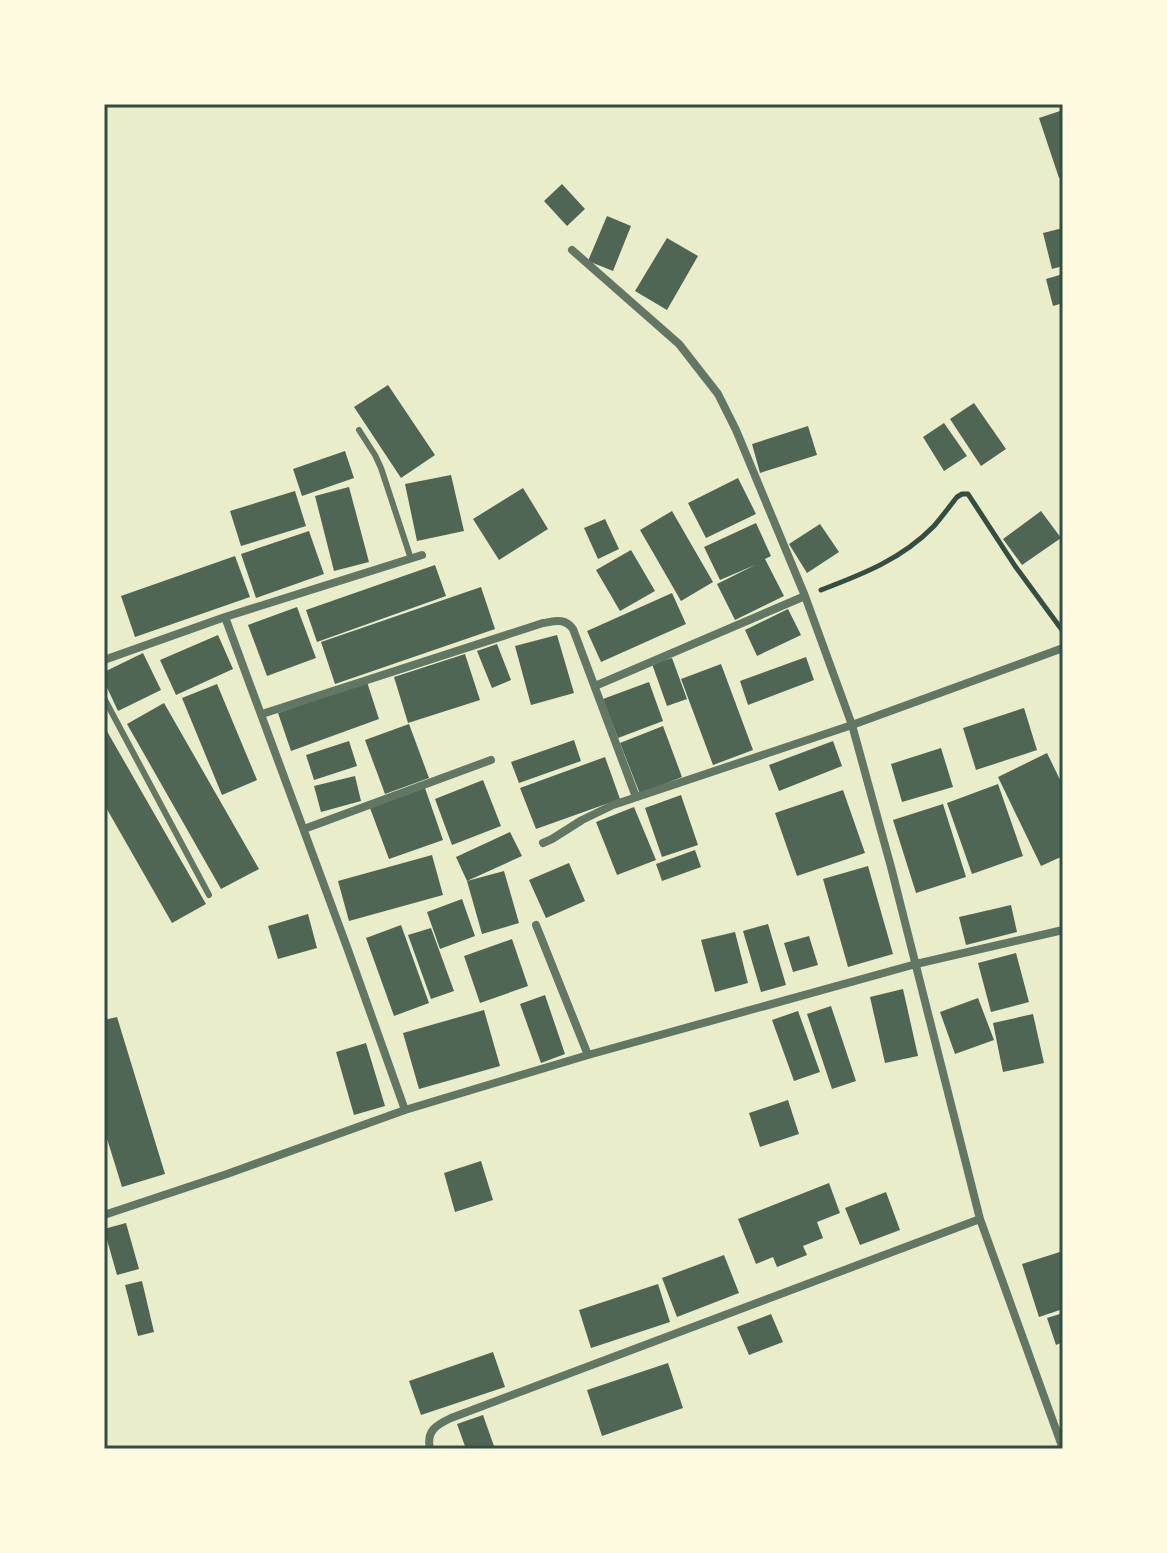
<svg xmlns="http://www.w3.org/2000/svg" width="1167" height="1553" font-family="'Space Grotesk',sans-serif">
	<rect width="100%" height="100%" fill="#e9edc9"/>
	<path fill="#4f6655" d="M1063,110V177L1059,178L1039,118Z
		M562,184L585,209L567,226L544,201Z
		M607,216L631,226L613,271L588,261Z
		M1063,228V266L1052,269L1043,233Z
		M667,238L698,256L667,310L635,291Z
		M1063,274V303L1053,306L1046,279Z
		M388,385L435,455L401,478L354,407Z
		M974,403L1006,449L981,466L950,419Z
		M944,423L967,456L944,471L923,437Z
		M808,426L817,455L760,473L752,444Z
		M345,451L354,478L302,496L293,469Z
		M451,475L464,531L417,541L405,484Z
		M738,478L756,514L706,538L688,503Z
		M349,487L369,562L334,571L315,496Z
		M523,488L548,529L499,560L473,519Z
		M295,491L306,526L241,546L230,511Z
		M672,511L713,582L681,601L640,530Z
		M1041,511L1061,538L1022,565L1003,539Z
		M605,519L619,549L598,559L584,528Z
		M756,523L771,556L765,559L784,596L735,620L717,584L755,565L720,580L704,547Z
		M820,524L839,552L807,573L789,544Z
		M309,531L324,574L256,598L241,554Z
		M631,550L655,591L620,611L596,570Z
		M235,556L250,597L135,637L121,596Z
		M435,565L446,596L317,642L306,610Z
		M481,587L495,629L335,684L321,642Z
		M672,593L686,624L601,662L587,631Z
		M297,607L316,658L267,676L248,625Z
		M788,609L801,635L757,656L745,630Z
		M218,635L233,669L176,695L160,660Z
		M557,635L574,693L531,705L515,646Z
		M497,644L511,680L492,688L477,651Z
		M143,653L161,690L118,711L104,681V672Z
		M465,654L480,700L408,723L394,677Z
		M806,657L814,680L748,705L740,681Z
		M672,658L687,699L667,706L652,664Z
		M721,664L753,750L713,765L681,679Z
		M367,682L379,719L291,751L278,713Z
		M649,682L663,721L618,738L603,699Z
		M217,684L257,780L222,795L182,698Z
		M164,703L259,869L221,889L127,724Z
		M1024,708L1037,750L976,770L963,728Z
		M409,724L429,778L385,794L365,740Z
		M104,726L206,904L172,923L104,804Z
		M663,726L682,777L640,794L620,743Z
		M574,740L581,761L519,783L511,762Z
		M349,741L357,766L314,780L306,755Z
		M833,741L842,766L779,791L769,765Z
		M941,748L953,787L902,802L891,764Z
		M1047,753L1063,786V856L1041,866L998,777Z
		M605,757L620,799L536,829L520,788Z
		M355,776L361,801L321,812L314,786Z
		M483,780L501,826L452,845L435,799Z
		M998,784L1023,856L972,874L947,803Z
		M425,788L443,840L389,859L370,808Z
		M843,790L865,853L797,876L775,813Z
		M681,795L698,845L662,857L645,808Z
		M943,804L966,877L916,893L893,820Z
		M634,807L656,860L617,875L596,822Z
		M510,832L522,856L467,881L504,871L519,923L482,934L467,881L456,857Z
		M695,850L701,867L662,881L656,864Z
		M432,855L443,895L349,921L338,881Z
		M569,863L585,901L546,918L529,880Z
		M868,866L893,954L848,967L823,879Z
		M462,899L475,936L440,949L427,912Z
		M1011,905L1017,932L966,945L959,917Z
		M308,914L317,948L278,959L268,926Z
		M768,924L786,985L761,992L743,931Z
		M401,925L429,1003L394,1016L366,938Z
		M431,928L454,991L431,999L408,935Z
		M735,932L748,983L715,992L701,940Z
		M809,936L818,965L793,972L784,943Z
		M512,939L528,986L480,1003L464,956Z
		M1016,953L1029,1002L991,1012L978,963Z
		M903,989L918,1056L885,1063L870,997Z
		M545,995L565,1054L541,1063L520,1004Z
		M978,998L994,1040L955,1054L940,1012Z
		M831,1006L856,1081L832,1089L807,1014Z
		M484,1010L500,1066L419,1089L403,1033Z
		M798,1011L820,1072L794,1081L772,1020Z
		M1033,1014L1044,1063L1003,1072L993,1023Z
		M117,1017L165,1174L122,1187L104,1129V1020Z
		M366,1043L385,1106L354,1115L336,1052Z
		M788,1100L799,1134L760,1147L749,1113Z
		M481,1161L493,1200L455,1212L444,1173Z
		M829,1183L840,1213L817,1222L823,1238L803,1246L807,1255L777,1267L773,1257L756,1264L738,1219Z
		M886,1192L900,1230L860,1245L845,1208Z
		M126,1223L139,1269L117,1275L104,1229Z
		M1063,1251V1309L1039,1317L1022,1264Z
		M724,1255L739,1293L677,1317L662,1278Z
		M142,1281L154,1332L138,1336L125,1285Z
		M658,1284L670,1322L591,1348L579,1310Z
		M1063,1313V1342L1056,1345L1047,1318Z
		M771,1314L783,1342L749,1355L737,1327Z
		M493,1352L505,1387L421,1415L409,1381Z
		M668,1363L683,1408L602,1436L587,1390Z
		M483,1415L495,1449H466L457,1424Z"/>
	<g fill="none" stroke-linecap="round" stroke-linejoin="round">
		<path stroke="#344e41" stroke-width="5" d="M821,590C863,574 902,559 934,526C942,517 949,507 957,497L962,494H968L1015,566L1062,630"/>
		<path stroke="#617663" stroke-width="6" d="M359,430L375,455L381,468L411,559
			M104,698L209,895"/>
		<path stroke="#617663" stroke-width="8" d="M572,250L679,344L718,394L736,430L805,596L852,725L891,867L980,1219L1063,1449
			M225,617L348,950L405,1110
			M104,660L225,617L422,555
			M595,686L805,596
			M262,714L543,623C556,621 565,618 573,629L636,797
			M304,829L491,760
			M543,843L552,839L582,820L613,805L852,725L1063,648
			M536,925L588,1055
			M104,1215L227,1174L405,1110L588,1055L916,964L1063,930
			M430,1449C426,1431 436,1425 451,1418L980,1219"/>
	</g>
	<rect width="1167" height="1553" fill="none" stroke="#fefae0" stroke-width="212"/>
	<rect x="106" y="106" width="955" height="1341" fill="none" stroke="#344e41" stroke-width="3"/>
</svg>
